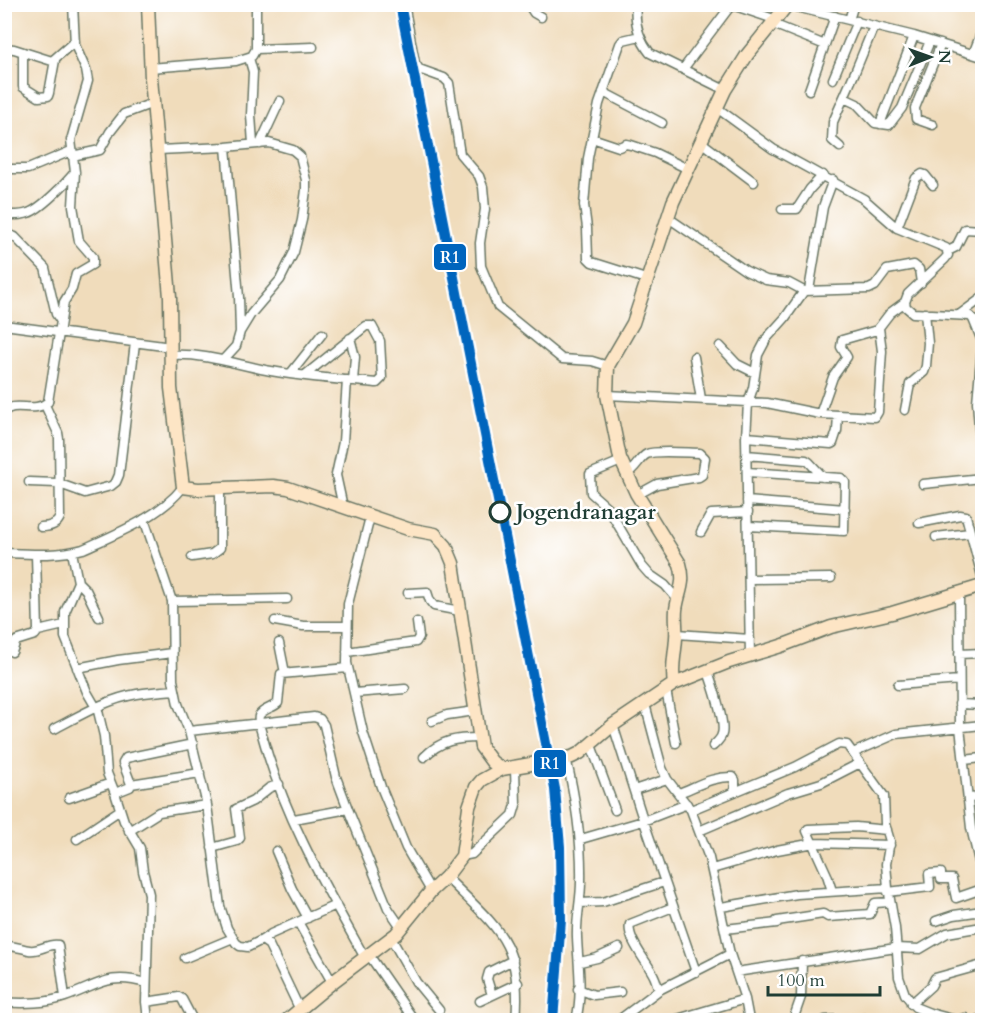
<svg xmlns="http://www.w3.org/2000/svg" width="987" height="1025" font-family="Cardo,serif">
	<rect width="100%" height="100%" fill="#fff"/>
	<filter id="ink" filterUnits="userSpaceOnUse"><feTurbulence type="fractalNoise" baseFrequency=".0167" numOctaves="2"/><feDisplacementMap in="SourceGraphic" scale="12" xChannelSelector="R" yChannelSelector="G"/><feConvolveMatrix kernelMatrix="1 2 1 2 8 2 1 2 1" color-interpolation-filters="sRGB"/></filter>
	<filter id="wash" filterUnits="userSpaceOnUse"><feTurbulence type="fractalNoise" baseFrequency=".008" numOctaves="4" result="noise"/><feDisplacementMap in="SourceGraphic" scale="24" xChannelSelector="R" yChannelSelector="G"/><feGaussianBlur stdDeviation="1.35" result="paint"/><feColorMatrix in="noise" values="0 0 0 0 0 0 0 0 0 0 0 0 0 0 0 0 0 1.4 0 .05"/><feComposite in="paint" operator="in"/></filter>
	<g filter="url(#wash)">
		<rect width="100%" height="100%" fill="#f0dcbb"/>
	</g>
	<g filter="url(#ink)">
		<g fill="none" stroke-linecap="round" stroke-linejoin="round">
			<defs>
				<path id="street" d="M404,4L415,63L419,69L444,78L449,83L460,154L479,176L483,187L485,209L480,243L481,266L498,307L562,359L592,361L608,366
					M528,4L534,13L541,17
					M636,4C634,23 638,38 650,53L725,90
					M732,5L777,20
					M788,5L914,36L982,57
					M849,20L854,4
					M773,24L825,45
					M640,36L623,40L620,44L599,104L588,158L584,205L587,228L588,258L592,262L649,280
					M4,48L14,49L52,61L75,41
					M256,49L313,47
					M23,52V87L39,97L48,96L49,93L55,60
					M973,54L982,31
					M249,58L253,72L251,115L253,144
					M150,68L236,61L252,56L256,49V4
					M683,69L732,4
					M833,79L857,21
					M809,90L835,16
					M603,92L662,123
					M844,98L857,104L875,123L889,125L902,108L930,41
					M717,108L773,149L864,199L897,228L946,248L948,255L945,259L908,294L905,302L906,307L913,313L970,316L973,319L982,341
					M880,124L914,36
					M933,125L916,119L915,108L941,44
					M592,138L619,147L626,144L631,145L655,153L688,169
					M701,142L754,182
					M260,144L280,101
					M840,147L832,140L833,122L855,72L874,26
					M158,150L226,147L269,143L293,150L300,156L306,180V190L302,220L294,252L280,280L251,314L240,332
					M72,156L100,150L110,132L124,114L153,103
					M11,169H28L71,151
					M782,209H797L810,189L823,175
					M4,215C12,215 21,216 28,213C41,209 66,183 75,172
					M667,217L746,271L766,280L789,283L804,291
					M897,228L916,178L922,174L925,175L933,185
					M4,233L15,237L45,268L56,314L60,320
					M948,251L956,247L965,229L982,230
					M809,290L823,207L833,180
					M959,315L982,298
					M4,325L171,347
					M350,338L355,357L353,381
					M720,346L737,364L755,373
					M982,347L977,402L982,464
					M171,355C206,353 238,365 271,371C306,377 342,380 377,383L382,378L380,341L372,326H366L305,375
					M694,357L701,399
					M224,359L236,346L240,332L239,297L226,147
					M291,373L322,334
					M607,395L767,403L820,414L875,417L878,412L882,351L879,328
					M905,410L910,384L924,372L926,366L928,343L925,313
					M4,412C14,400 34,414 48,402L64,302L72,289L76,274L93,264V257L79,241L73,206L75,172L71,140L88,81L86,70L75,45L73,4
					M820,414L833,377L847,357L841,347L842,340L877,330L890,313L905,302
					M746,437L831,444L833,443L837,431L838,415
					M4,444V458
					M746,455L806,460L809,462L823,477
					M621,461L590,474L591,493L608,508L642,566L649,574L665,585L678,600
					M747,472L841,478L845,482L844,531L748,526
					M627,473C636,469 639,458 647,454C655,450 690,453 700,453L705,458L702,475L699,477L657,484L637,495
					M29,482L57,483L85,493L111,486L116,482L119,475L135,343
					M923,484L982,478
					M747,501L845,509
					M343,507L336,475L343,442L347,380
					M370,517L348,604L347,663L363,732L381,787L406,848L431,891
					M144,519L172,601L173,680L178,704L189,731L207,805L220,906L227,928L236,943L240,946L248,947L262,940L269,945L300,1010
					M919,523L960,515L966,516L982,576
					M41,527C49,527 57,525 60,517L59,439L58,433L45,405
					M701,532L711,514L748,512
					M936,537L970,533
					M72,552L78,582L65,612V637L87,692L98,711L104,736L107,773L115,793L124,821L140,848L143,871L149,894L146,1002L148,1020
					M4,553C30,554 58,556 83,549C116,534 161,516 183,487
					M192,557L212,554L220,548V488
					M749,579L831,578
					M78,582L86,590L99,617
					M408,593L427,592L430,601L434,606L460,611
					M959,594L960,727L971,828L982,874
					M172,601L287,599
					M275,621L303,626H346
					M38,631L64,625
					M677,634L750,639
					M279,643L285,673
					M12,652L16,641L35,635L38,631L36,554
					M347,652L416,642L419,637L417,622
					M959,654L982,653
					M750,656L746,437L748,403L753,388L758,355L767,338L785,318L804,291L869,289L875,286L887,270L914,265L919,269L921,283
					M77,668L118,660L172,653
					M348,668L281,674L278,703C273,708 262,709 259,716C257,722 262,732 263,738C284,816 326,888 365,958
					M708,671C712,683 726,723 722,734C721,739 716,743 713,746
					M898,685L959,680
					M666,690L676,743
					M354,693L405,689
					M645,704L662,768L667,779L691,810L709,858L730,954L745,999L749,1020
					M959,704L982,705
					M432,721L447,715L475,711
					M613,725L641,813L696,972
					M54,729C81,715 107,699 137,694C149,692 162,691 175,690
					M189,731L314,717L320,719L324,725L336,777L348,809L388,908L401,927
					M591,745L615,810
					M853,753L896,734L982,725
					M424,757C441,740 456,738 479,738
					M566,758C576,800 582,838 581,882C581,900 576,919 577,937C578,964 583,994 576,1020
					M964,760L982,758
					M131,784L200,773
					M634,790L667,779
					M115,793L130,787L131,784L123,763L126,758L193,744
					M679,793C697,786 713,776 733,777L735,780V791
					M69,798L111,783
					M968,798L982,797
					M691,810L795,767L839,744L847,745L884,796L885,824L890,841L886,864L888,888L895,928L899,977L905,994L915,1007L930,1013L956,1020
					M294,819L348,809
					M129,831L159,812L207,805
					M699,831L788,793L821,783L860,763
					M77,839L120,810
					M581,839L643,821L687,804
					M212,848L237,841L240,838L236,809L253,801L269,788L279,784
					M276,851L292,889L308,918
					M462,856L472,854L513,815L516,805L515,767
					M712,869L777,850L814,843L890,845
					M446,877C497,928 523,942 516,1020
					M832,891L827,875L807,831L808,829L856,827L887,830
					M888,892L930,887L929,874L941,873V879H952L956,898L982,889
					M580,903L603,902L664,882
					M721,907L797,894L888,888
					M936,921L954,915L982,911
					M298,922L332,982
					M725,929L777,923V921L823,914L828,917L870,914L875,903L890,902
					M391,938L416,982L439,1010
					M262,940L271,934L336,905
					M4,946C17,946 19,948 29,950C39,952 48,943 58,945L65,997
					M369,955L414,1020
					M185,958L233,938
					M580,962L597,958L619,948
					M736,972L896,948L920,949L947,933L982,927
					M578,989L594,995L620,992
					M659,990C657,985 656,980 654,976C648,963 626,938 630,924L673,907
					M492,995L487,979L489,972L513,960
					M480,1001L518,983
					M4,1002C23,1004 48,1003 65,997C99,985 109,972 146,983
					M146,1002L179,997L182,999L193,1020
					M911,1004L931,986L935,978L982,965
					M619,1020L659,990L730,954
					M674,1020L745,999
					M793,1020L801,997L802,961
					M825,1020L874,1018L880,1020
					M958,1020L965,1018L966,1020
					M977,1020L982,1018"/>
				<path id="secondary" d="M148,4L151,78L170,297L171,388L183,487L198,489L273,486L288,488L408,529L435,534L446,546L453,563L481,747L492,762L502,769
					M674,684C671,666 675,656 676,638C677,629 675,619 676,610C678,592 686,584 680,564L636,493L620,458L607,395L608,366L633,323L673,202L725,90L747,55L788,4
					M287,1020L334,981L396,934L431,891L446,877L462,856L469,807L476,787L482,780L502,769L572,757L580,753L613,725L674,684L729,662L781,646L831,627L892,613L982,586"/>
			</defs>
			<use href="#street" stroke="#687563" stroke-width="11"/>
			<use href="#secondary" stroke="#687563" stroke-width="15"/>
			<use href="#street" stroke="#fff" stroke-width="8"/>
			<use href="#secondary" stroke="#fde5c5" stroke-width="12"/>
			<defs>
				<path id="rail-1" d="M400,4L555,789L560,847L561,920L553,1020"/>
			</defs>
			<use href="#rail-1" stroke="#fff" stroke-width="15"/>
			<use href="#rail-1" stroke="#0065bd" stroke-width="10"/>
		</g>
	</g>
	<circle fill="#fff" stroke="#1f3d34" stroke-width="3" cx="500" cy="512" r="10"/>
	<g text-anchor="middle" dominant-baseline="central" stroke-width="5" stroke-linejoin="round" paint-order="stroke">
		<g font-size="21" font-weight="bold" fill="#1f3d34" stroke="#fff" text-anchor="start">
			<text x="516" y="512">Jogendranagar</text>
		</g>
	</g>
	<g stroke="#fff" stroke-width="2">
		<rect x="433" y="243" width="34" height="28" rx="6" fill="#0065bd"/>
		<rect x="533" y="749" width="34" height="29" rx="6" fill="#0065bd"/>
	</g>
	<g font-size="16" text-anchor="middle" font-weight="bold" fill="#fff">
		<text x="450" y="263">R1</text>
		<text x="550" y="769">R1</text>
	</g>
	<rect width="987" height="1025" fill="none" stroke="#fff" stroke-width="24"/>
	<g transform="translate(930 57) rotate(89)" stroke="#ffffff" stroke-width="4.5" paint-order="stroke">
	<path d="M0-4.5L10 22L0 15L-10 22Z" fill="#1f3d34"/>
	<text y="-9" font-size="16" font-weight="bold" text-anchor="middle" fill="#1f3d34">N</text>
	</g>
	<path d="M768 986v9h112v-9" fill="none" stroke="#1f3d34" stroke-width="3"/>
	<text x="777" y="986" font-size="18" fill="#1f3d34" stroke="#ffffff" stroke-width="4.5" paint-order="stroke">100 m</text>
</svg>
